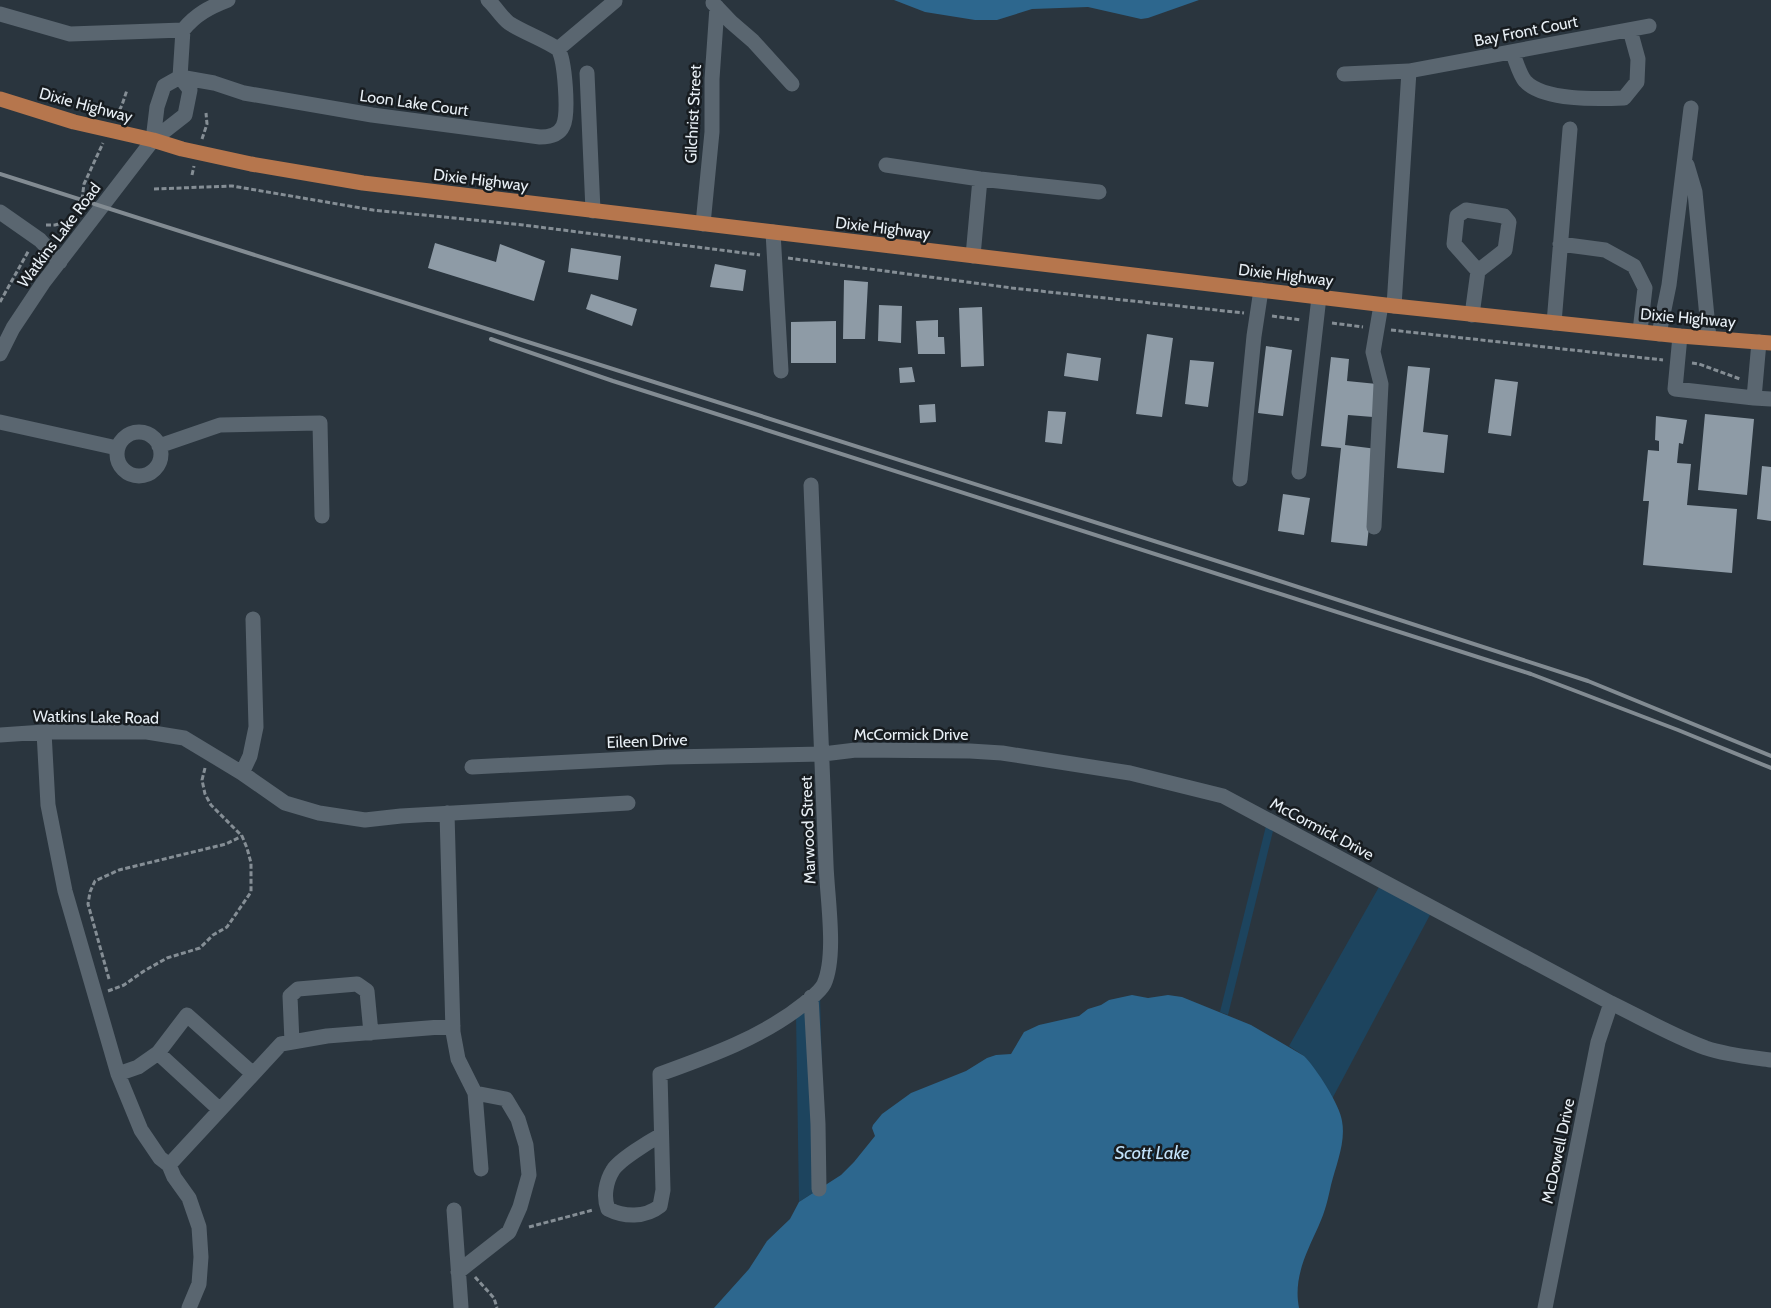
<svg xmlns="http://www.w3.org/2000/svg" width="1771" height="1308" font-family="Cabin,sans-serif">
	<rect width="100%" height="100%" fill="#2a353e"/>
	<path fill="#1d445e" d="M1266,826L1273,831L1228,1015L1220,1012Z
		M1379,887L1431,913L1332,1099L1304,1056L1289,1046Z
		M820,994L825,1185L799,1202L796,1014Z"/>
	<path fill="#2d678e" d="M894,0H1199L1148,18L1141,19L1088,7L1032,9L997,20H975L925,12Z
		M1132,995L1148,998L1168,995L1182,997L1251,1025L1304,1056C1316,1068 1340,1105 1342,1121C1346,1142 1336,1165 1331,1185C1328,1199 1325,1212 1319,1225C1307,1252 1293,1277 1299,1308H714L749,1269L767,1241L790,1219L799,1202L841,1175L854,1162L875,1136L872,1128L873,1125L882,1114L911,1093L966,1071L987,1058L996,1055L1011,1054L1024,1032L1039,1025L1079,1016L1088,1009L1101,1005L1109,1000Z"/>
	<path fill="#8e9ba6" d="M435,243L496,262L500,244L545,261L534,301L428,268Z
		M571,248L621,256L618,280L568,272Z
		M715,264L746,270L743,291L710,287Z
		M844,280L868,282L865,339H843Z
		M591,294L637,309L632,326L586,309Z
		M879,305L902,306L901,343L878,341Z
		M982,307L984,366L961,367L959,308Z
		M938,320V337H944L945,354H918L916,321Z
		M836,321V363H791V322Z
		M1147,334L1173,338L1162,417L1136,414Z
		M1266,346L1292,350L1283,416L1258,413Z
		M1067,353L1101,358L1098,381L1064,376Z
		M1331,357L1349,359L1347,381L1377,384L1373,417L1348,415L1345,445L1377,449L1367,546L1331,542L1341,448L1321,446Z
		M1190,360L1214,362L1208,407L1185,404Z
		M1408,366L1430,368L1423,432L1448,435L1444,473L1397,468Z
		M912,367L915,382L900,383L899,368Z
		M1495,379L1518,382L1511,436L1488,433Z
		M935,404L936,422L920,423L919,405Z
		M1048,411L1066,412L1062,444L1045,442Z
		M1705,414L1754,419L1747,495L1698,490Z
		M1656,416L1687,420L1683,444L1679,443L1677,463L1691,464L1687,505L1737,509L1732,573L1643,565L1649,501H1643L1648,450L1659,451V441L1655,440Z
		M1762,466L1771,467V521L1757,519Z
		M1283,494L1310,498L1304,535L1278,531Z"/>
	<g fill="none" stroke-linecap="round" stroke-linejoin="round">
		<path stroke="#858e95" stroke-width="3" stroke-dasharray="5 2.5" stroke-linecap="butt" d="M116,117L122,105L127,90
			M202,139L207,124L206,113
			M192,175L194,166
			M154,189L232,186L373,210L523,225L760,255
			M81,207L84,184L103,143
			M46,225H55L69,221
			M788,258L1012,288L1244,313
			M0,302L29,250
			M1272,316L1301,320
			M1332,323L1363,327
			M1391,330L1663,360
			M1692,363L1699,364L1740,379
			M109,979L88,904L90,892L95,881L119,870L226,844L242,836
			M108,991L124,985L144,971L167,958L200,948L213,935L227,927L251,892V863L247,848L242,836L211,805L205,794L202,780L205,768
			M529,1227L593,1210
			M475,1277L494,1298L497,1308"/>
		<path stroke="#5a6670" stroke-width="15" d="M488,0C495,6 502,18 509,23C525,33 543,39 558,49
			M713,3L731,22L753,41L792,84
			M0,14L70,34L183,30
			M183,30L180,77L214,83L244,93L372,115L540,137C549,137 559,135 563,126C569,114 565,60 558,49
			M183,30C196,14 210,7 228,0
			M558,49L615,1
			M1512,52C1516,60 1519,74 1525,81C1543,101 1598,99 1624,98L1637,82L1638,59L1630,30
			M587,73L593,211
			M1344,74L1409,71
			M886,165L980,179L1099,192
			M1687,165L1695,192L1709,338
			M0,212L40,240L60,262
			M703,224L712,132V79L717,7
			M773,232L781,371
			M1560,244L1605,250L1634,266L1645,288L1640,331
			M973,256L980,179
			M1394,306L1409,71L1649,26
			M1472,315L1478,271L1454,244L1457,216L1466,210L1504,216L1509,222L1505,250L1478,271
			M1554,323L1570,129
			M1659,334L1669,285L1691,108
			M1680,336L1675,389L1754,398
			M1759,342L1754,398L1771,399
			M0,354L13,328L43,283L153,140L185,115L190,90L180,77L164,86L157,107L153,140
			M0,422L117,448
			M117 454a22 22 0 1 1 44 0a22 22 0 1 1-44 0Z
			M159,446L220,425L320,423L322,516
			M1299,472L1319,297
			M1240,479L1254,336L1261,290
			M1374,527L1381,384L1373,352L1381,305
			M44,732L48,805L65,891L118,1074L141,1130L160,1158L169,1165L174,1177L189,1198L199,1227L201,1257L199,1284L189,1308
			M0,735L44,732H147L184,738L242,773L285,803L319,813L365,820L401,816L628,803
			M472,767L667,757L823,754L856,750L970,751L1002,753L1130,773L1223,796L1611,1003C1642,1018 1673,1036 1706,1048C1727,1055 1749,1057 1771,1060
			M242,773L250,756L256,727L253,619
			M447,813L453,1032L458,1059L475,1093L481,1169
			M811,997L818,1124L819,1189
			M292,1042L290,996L298,989L357,984L367,991L371,1033
			M158,1053L187,1015L253,1074
			M118,1074L138,1067L158,1053L220,1110
			M661,1135C650,1141 619,1160 613,1170C606,1181 603,1197 608,1209C624,1217 645,1218 660,1206L663,1190L660,1074C710,1056 763,1037 805,1003C812,997 820,992 824,984C837,955 827,897 826,864C822,738 816,612 811,485
			M169,1165L281,1044L327,1036L453,1026
			M454,1210L461,1307
			M458,1272L509,1232L520,1207L529,1175L526,1145L518,1119L506,1099L475,1093
			M1545,1308L1598,1042L1611,1003"/>
		<path stroke="#b6764d" stroke-width="15" d="M0,99L74,122L153,140L182,149L251,164L363,183L1394,306L1680,336L1771,343"/>
		<path stroke="#828b92" stroke-width="4" d="M0,174L1261,575L1588,681L1771,756
			M491,339L613,381L1531,674L1678,730L1771,768"/>
	</g>
	<g text-anchor="middle" dominant-baseline="central" stroke-width="5" stroke-linejoin="round" paint-order="stroke">
		<g font-size="16" fill="#e8eff5" stroke="#171c20">
			<text transform="translate(1526 31) rotate(-11)">Bay Front Court</text>
			<text transform="translate(414 103) rotate(8)">Loon Lake Court</text>
			<text transform="translate(86 105) rotate(15)">Dixie Highway</text>
			<text transform="translate(693 114) rotate(-87)">Gilchrist Street</text>
			<text transform="translate(481 180) rotate(7)">Dixie Highway</text>
			<text transform="translate(883 228) rotate(7)">Dixie Highway</text>
			<text transform="translate(59 235) rotate(-53)">Watkins Lake Road</text>
			<text transform="translate(1286 275) rotate(7)">Dixie Highway</text>
			<text transform="translate(1688 318) rotate(5)">Dixie Highway</text>
			<text transform="translate(96 717) rotate(1)">Watkins Lake Road</text>
			<text x="911" y="734">McCormick Drive</text>
			<text transform="translate(647 741) rotate(-2)">Eileen Drive</text>
			<text transform="translate(1322 829) rotate(28)">McCormick Drive</text>
			<text transform="translate(808 830) rotate(-92)">Marwood Street</text>
			<text transform="translate(1558 1151) rotate(-78)">McDowell Drive</text>
		</g>
		<g font-size="18" font-style="italic" fill="#c3e3fb" stroke="#171c20">
			<text x="1152" y="1153">Scott Lake</text>
		</g>
	</g>
</svg>
